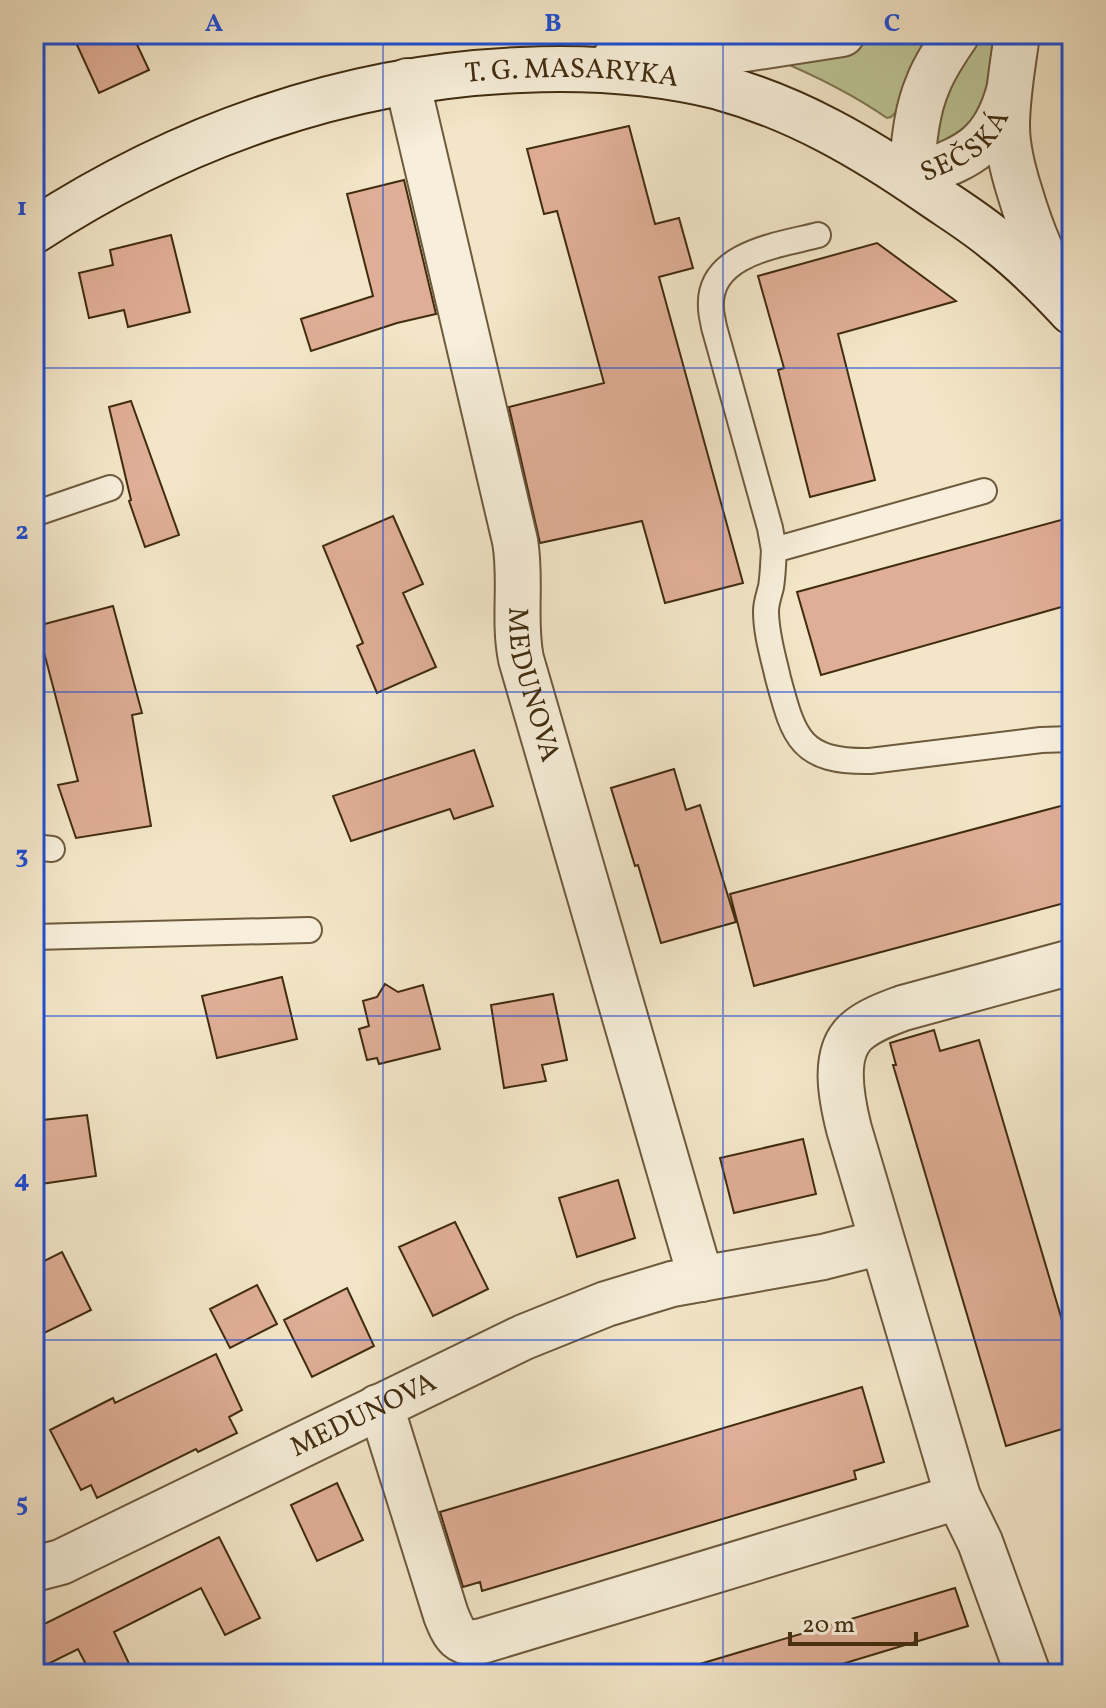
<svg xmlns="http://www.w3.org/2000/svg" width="1106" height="1708" font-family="Vollkorn,serif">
	<rect width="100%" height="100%" fill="#f3e6c8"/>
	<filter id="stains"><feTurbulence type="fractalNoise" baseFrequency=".0025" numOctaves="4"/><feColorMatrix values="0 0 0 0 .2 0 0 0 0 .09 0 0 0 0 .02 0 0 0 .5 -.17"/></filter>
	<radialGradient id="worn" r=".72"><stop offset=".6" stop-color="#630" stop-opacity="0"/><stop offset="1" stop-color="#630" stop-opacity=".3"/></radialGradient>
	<path fill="#bcc495" stroke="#7e7852" stroke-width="2" d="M894,34H931L895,113L891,117L887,118C851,93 814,75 773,58L864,41Z
		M984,34H999L983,113L944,145L935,144L934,122L961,64Z"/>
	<path fill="#dfae96" stroke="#412c0f" stroke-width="2" d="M72,34H132L149,70L99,93Z
		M629,126L655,224L679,218L693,268L659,277L743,583L665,603L642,521L540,543L509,407L604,383L557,211L544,214L527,149Z
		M404,180L436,314L397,323L311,351L301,319L373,296L347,194Z
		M171,235L190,312L128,327L124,310L89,318L79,273L113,265L110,250Z
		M877,243L956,301L838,334L875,480L810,497L778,370L784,368L758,276Z
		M131,401L179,535L145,547L129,501L131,500L109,407Z
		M393,516L423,584L403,593L436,667L377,693L357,646L363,643L323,546Z
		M1072,517V604L821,675L797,592Z
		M113,606L142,713L132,715L151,826L76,838L58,785L78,781L37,626Z
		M474,750L493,806L454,819L450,809L351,841L333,796Z
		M674,769L686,810L700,805L736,922L661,943L638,865L635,866L611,788Z
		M1072,803V901L754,986L730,894Z
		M282,977L297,1039L217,1058L202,996Z
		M385,984L398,992L423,985L440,1049L379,1064L377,1058L367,1060L359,1029L369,1026L363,1001L377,997Z
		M553,994L567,1060L542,1065L546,1081L504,1088L491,1005Z
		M934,1030L940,1051L979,1040L1072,1354V1426L1006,1446L893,1065H896L890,1043Z
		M87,1115L96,1176L34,1185V1121Z
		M803,1139L816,1194L734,1213L720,1158Z
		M618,1180L635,1238L577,1257L559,1198Z
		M455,1222L488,1289L433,1316L399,1247Z
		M62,1252L91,1310L34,1338V1266Z
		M257,1285L277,1324L230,1348L210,1309Z
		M347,1288L374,1346L312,1377L284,1320Z
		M216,1354L242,1410L229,1417L237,1433L198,1452L196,1449L97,1498L91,1485L81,1490L50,1430L113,1398L115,1403Z
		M862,1387L884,1462L854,1471L856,1479L482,1591L480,1582L463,1587L440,1512Z
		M337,1483L363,1540L317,1561L291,1505Z
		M219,1537L260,1618L225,1635L201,1588L114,1632L134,1674H91L78,1649L44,1666L34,1646V1629Z
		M955,1588L968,1626L809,1674H694L693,1666Z"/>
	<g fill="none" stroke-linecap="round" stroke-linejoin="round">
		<defs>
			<path id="service" d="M818,235C780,245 707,253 711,308C711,314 713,321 714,327L770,528L774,550L984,491
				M34,514L110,488
				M774,550C773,563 773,575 771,587C769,595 766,603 766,611C766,634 773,656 778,678C794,738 800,762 870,761L1041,740L1072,739
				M34,847L52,849
				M34,937L309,930"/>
			<g id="minor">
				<path id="s1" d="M407,81L515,541C522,580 513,620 521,659L701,1279"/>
				<path d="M378,1407L387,1426L446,1615C454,1635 459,1646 482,1641L958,1497"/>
				<path id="s2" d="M34,1569L61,1562L524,1337L606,1304L672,1284L823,1257L882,1242"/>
				<path d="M1028,1674L980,1542L958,1497L946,1456L849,1129C842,1101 831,1053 857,1031C870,1020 887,1014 903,1008L1072,962"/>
			</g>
			<g id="tertiary">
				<path id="s3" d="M957,34C946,50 935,66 928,84C915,114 914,148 910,179C963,157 992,152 1009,91"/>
				<path d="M1017,34C1013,65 1007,95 1007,126C1007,149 1013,171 1020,193C1032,233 1044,263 1068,299"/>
				<path d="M614,60L745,49L842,34"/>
			</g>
			<g id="secondary">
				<path id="s4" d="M34,231C180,136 346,77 521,70C588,67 654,71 719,87C796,108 863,147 928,192C951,208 976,223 997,241C1024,262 1049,287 1072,312"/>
			</g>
		</defs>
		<use href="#service" stroke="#6e5a3d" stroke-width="28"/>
		<use href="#minor" stroke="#6e5a3d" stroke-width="48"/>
		<use href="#tertiary" stroke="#6e5a3d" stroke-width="48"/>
		<use href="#secondary" stroke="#412c0f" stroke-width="48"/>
		<use href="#service" stroke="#f7efdb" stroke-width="24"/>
		<use href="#minor" stroke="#f7efdb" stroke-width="44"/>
		<use href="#tertiary" stroke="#f7efdb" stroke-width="44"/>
		<use href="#secondary" stroke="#f7efdb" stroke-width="44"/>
	</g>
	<path fill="none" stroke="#1d4ed8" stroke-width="2" stroke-opacity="0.55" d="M383,34V1674M723,34V1674M34,368H1072M34,692H1072M34,1016H1072M34,1340H1072"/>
	<g text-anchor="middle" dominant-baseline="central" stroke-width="7" stroke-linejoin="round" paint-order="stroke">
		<g font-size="28" fill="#412c0f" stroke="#f7efdb">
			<text stroke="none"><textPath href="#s4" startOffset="570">T. G. MASARYKA</textPath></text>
			<text stroke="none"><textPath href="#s3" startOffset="220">SEČSKÁ</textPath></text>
			<text stroke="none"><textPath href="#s1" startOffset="618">MEDUNOVA</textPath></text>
			<text stroke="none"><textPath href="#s2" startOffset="364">MEDUNOVA</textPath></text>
		</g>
	</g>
	<rect width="1106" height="1708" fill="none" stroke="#f3e6c8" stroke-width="88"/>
	<path d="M790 1632v12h126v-12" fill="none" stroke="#412c0f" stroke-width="4"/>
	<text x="802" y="1632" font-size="24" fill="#412c0f" stroke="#f7efdb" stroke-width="6" paint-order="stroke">20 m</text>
	<rect x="44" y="44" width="1018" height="1620" fill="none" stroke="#1d4ed8" stroke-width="3"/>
	<g font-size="26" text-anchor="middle" font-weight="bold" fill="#1d4ed8">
		<text x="214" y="31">A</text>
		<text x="553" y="31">B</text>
		<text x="892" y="31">C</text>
		<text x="22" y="215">1</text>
		<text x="22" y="539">2</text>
		<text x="22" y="863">3</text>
		<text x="22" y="1187">4</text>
		<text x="22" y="1511">5</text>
	</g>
	<rect width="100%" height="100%" filter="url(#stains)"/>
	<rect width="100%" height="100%" fill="url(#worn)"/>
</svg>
